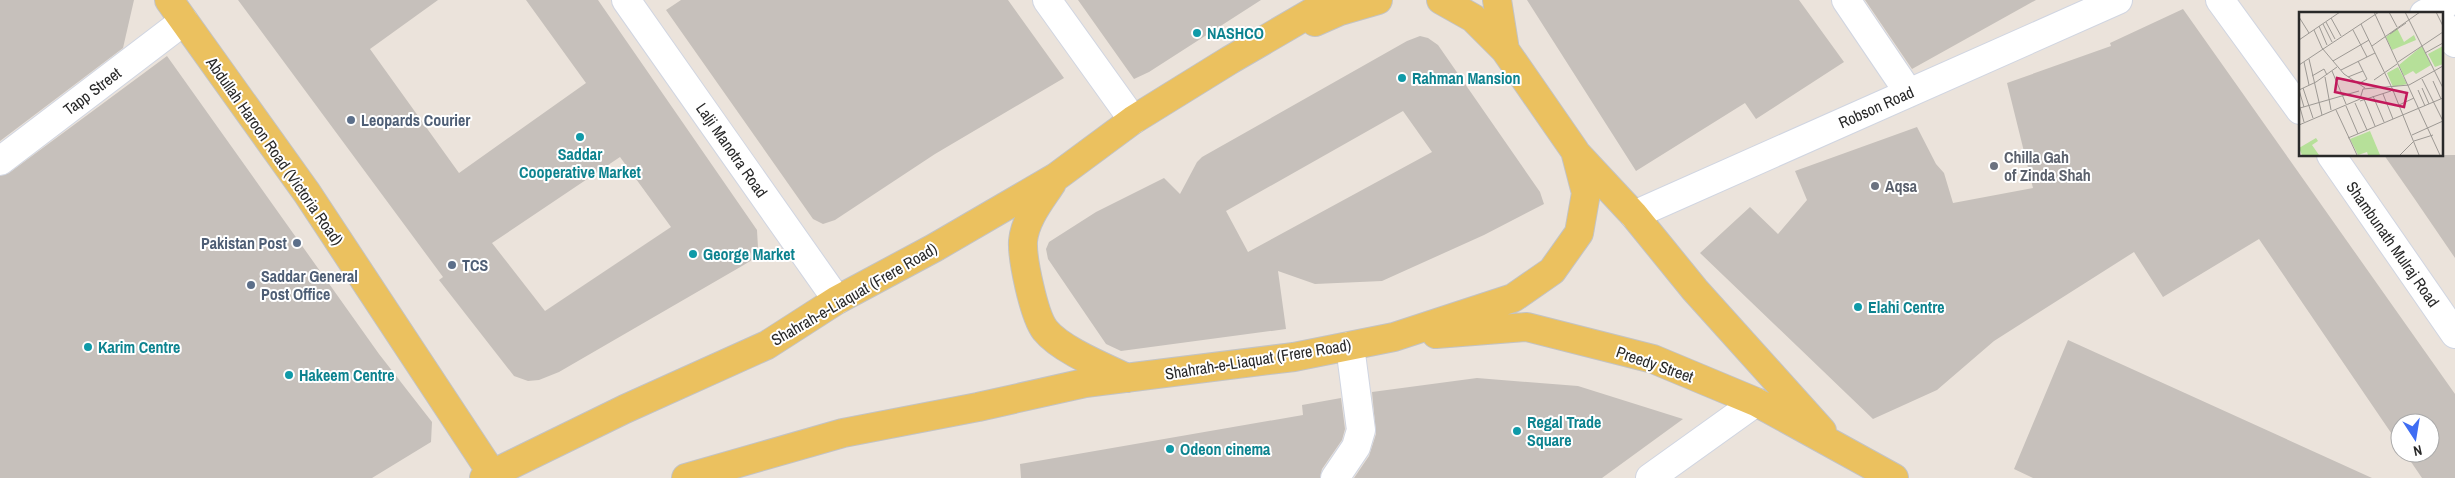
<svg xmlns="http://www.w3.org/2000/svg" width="2455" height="478" font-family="'Archivo Narrow',sans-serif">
	<rect width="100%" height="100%" fill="#ebe3db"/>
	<path fill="#c6c0bb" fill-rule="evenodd" d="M0,0H134L123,48L0,141Z
		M238,0H438L370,49L459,173L586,83L526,0H598L757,230L758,248L752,260L742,266L559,372L539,380L528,381L514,376L439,280L443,277ZM620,157L671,227L545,311L492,243Z
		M681,0H1008L1064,78L935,154L835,220L823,224L813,219L666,10Z
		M1078,0H1261L1149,72L1134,79Z
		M1527,0H1799L1844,62L1756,119L1745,103L1636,171Z
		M1865,0H2036L1912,69Z
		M2183,9L2455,394V478H2422L2405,453H2430V423H2400V446L2259,239L2163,297L2134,252L1994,341L1937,390L1873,419L1700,253L1750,207L1778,234L1807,200L1795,171L1917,127L1936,164L1944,173L1953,203L2033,188L2007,83L2111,46L2110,43Z
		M1420,36L1428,38L1438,45L1540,192L1544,204L1484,235L1382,281L1315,284L1278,271L1286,329L1121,351L1106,344L1048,259L1046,249L1049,242L1096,212L1164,178L1180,194L1197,162L1202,157L1407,41ZM1403,111L1432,152L1248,252L1226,211Z
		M167,56L379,354L432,422L431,442L372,478H0V176L9,173Z
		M2384,155H2455V258L2414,198Z
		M2068,340L2372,478H2033L2014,469Z
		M1477,378L1578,386L1683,419L1602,478H1354L1369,456L1376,434L1372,392Z
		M1341,398L1345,429L1342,440L1322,469L1320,478H1021L1020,464L1303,415L1302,405Z"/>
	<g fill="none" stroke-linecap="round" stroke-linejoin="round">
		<defs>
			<path id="minor" d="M626,0L837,300
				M1047,0L1133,120
				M1846,0L1909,93
				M2220,0L2300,110
				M2424,14L2453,0
				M2441,21L2455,43
				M2331,155L2455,334
				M0,161L184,21
				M1634,215L2118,0
				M1335,478L1356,447L1361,430L1350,346
				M1650,478L1756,402"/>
			<path id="major" d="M169,0L307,193L495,478
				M1441,0L1473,18L1505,50
				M1315,22L1340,11L1378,0
				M1577,154L1634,215L1695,290L1822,431
				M1052,183C1041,200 1025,219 1023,241C1022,259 1034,316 1045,330C1061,350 1104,367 1127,378
				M1436,334L1527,327L1653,359L1756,402L1894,478
				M484,478L625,409L767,345L837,300L934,248L1056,177L1133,120L1230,60L1333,0
				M686,478L843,433L978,407L1085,383L1294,357L1394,337L1513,298L1552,271L1579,233L1586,193L1575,151L1505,50L1497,0"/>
		</defs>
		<use href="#minor" stroke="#d0d5e1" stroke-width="30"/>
		<use href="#major" stroke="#c3c3c3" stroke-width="30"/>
		<use href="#minor" stroke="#fff" stroke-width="28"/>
		<use href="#major" stroke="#ebc15f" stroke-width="28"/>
	</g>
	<g fill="#0f9aa8" stroke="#fff" stroke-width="2">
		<circle cx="1197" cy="33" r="5"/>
		<circle cx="1402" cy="78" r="5"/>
		<circle cx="580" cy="137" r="5"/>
		<circle cx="693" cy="254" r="5"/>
		<circle cx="1858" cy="307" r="5"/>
		<circle cx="88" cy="347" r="5"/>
		<circle cx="289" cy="375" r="5"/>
		<circle cx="1517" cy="431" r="5"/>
		<circle cx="1170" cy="449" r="5"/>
	</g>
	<g fill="#5c6f8a" stroke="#fff" stroke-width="2">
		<circle cx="351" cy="120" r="5"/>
		<circle cx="297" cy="243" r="5"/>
		<circle cx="452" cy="265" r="5"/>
		<circle cx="251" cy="285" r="5"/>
	</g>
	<g fill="#6b7280" stroke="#fff" stroke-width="2">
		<circle cx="1994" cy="166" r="5"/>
		<circle cx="1875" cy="186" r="5"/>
	</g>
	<g text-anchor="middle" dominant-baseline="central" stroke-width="4" stroke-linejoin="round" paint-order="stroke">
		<g font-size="16" font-weight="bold" fill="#0d838f" stroke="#fff" text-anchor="start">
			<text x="1207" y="33">NASHCO</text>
			<text x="1412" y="78">Rahman Mansion</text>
			<text x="580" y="154" text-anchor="middle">Saddar<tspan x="580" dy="18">Cooperative Market</tspan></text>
			<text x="703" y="254">George Market</text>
			<text x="1868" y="307">Elahi Centre</text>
			<text x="98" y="347">Karim Centre</text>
			<text x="299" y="375">Hakeem Centre</text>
			<text x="1527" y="422">Regal Trade<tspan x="1527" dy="18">Square</tspan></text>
			<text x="1180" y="449">Odeon cinema</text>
		</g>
		<g font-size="16" fill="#292929" stroke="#fff">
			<text transform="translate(92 91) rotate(-37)">Tapp Street</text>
			<text transform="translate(1876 107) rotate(-24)">Robson Road</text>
			<text transform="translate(732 150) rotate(55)">Lalji Manotra Road</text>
			<text transform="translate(275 151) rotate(55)">Abdullah Haroon Road (Victoria Road)</text>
			<text transform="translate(2393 244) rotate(55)">Shambunath Mulraj Road</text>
			<text transform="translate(854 294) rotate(-30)">Shahrah-e-Liaquat (Frere Road)</text>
			<text transform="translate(1258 359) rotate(-9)">Shahrah-e-Liaquat (Frere Road)</text>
			<text transform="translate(1655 364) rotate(19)">Preedy Street</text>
		</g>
		<g font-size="16" font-weight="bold" fill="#4e5e75" stroke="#fff" text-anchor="start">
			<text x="361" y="120">Leopards Courier</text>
			<text x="287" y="243" text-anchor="end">Pakistan Post</text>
			<text x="462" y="265">TCS</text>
			<text x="261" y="276">Saddar General<tspan x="261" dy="18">Post Office</tspan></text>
		</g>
		<g font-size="16" font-weight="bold" fill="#5b616d" stroke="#fff" text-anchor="start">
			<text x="2004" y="157">Chilla Gah<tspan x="2004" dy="18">of Zinda Shah</tspan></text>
			<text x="1885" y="186">Aqsa</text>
		</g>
	</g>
	<g transform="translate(2299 12)">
		<rect width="144" height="144" fill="#ebe3db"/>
		<path d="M98,16L105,30L115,23L117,28L93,38L87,25ZM123,34L132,53L117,62L114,59L105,64L100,53ZM144,34V52L136,55L129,42ZM99,55L108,72L94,75L88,61ZM71,119L81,143H69L68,140L59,143L51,127ZM17,126L19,129L13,133L20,143H3L0,136Z" fill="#b6e099"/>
		<path fill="none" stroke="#9d9994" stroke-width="1" d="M75,0L141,143M90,0L98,15M106,0L144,76M137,0L144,14M0,5L10,21M32,6L42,24M27,10L36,27M24,12L33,30M62,12L93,76L120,143M20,14L28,33M15,18L23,36M54,18L68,45M91,22L107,11M0,28L41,0M73,34L121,0M23,36L45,62L66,76M126,41L144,31M10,47L23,103M34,49L70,28M5,50L10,73M99,50L144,20M0,53L80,0M42,58L76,41M33,59L47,92M13,64L25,57L28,63M26,65L32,98M49,65L64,59M75,68L98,52M134,69L142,87M59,72L68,67L59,49M4,76L14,106M123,76L130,92M0,78L17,70L38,55M0,78L5,95M119,78L126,94M84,82L94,107M74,84L85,110M65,87L76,114M61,89L92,79M56,91L68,118M0,92L5,110M100,93L115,86M47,94L59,122M1,96L60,79M37,98L58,143M0,113L61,87L64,77L110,73L144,54M113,123L144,109L123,67M49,126L144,86M101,143L115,129L134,123"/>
		<path fill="#c2185b" fill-opacity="0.15" stroke="#c2185b" stroke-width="2.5" d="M38,66L108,81L105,95L36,80Z"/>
		<rect width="144" height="144" fill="none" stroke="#292929" stroke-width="2.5"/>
	</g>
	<g transform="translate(2415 438) rotate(168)"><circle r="24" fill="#ffffff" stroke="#a9a9a9"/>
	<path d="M0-4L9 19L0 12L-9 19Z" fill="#3f6df3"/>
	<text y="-8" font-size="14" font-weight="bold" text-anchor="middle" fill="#292929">N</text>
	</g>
</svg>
